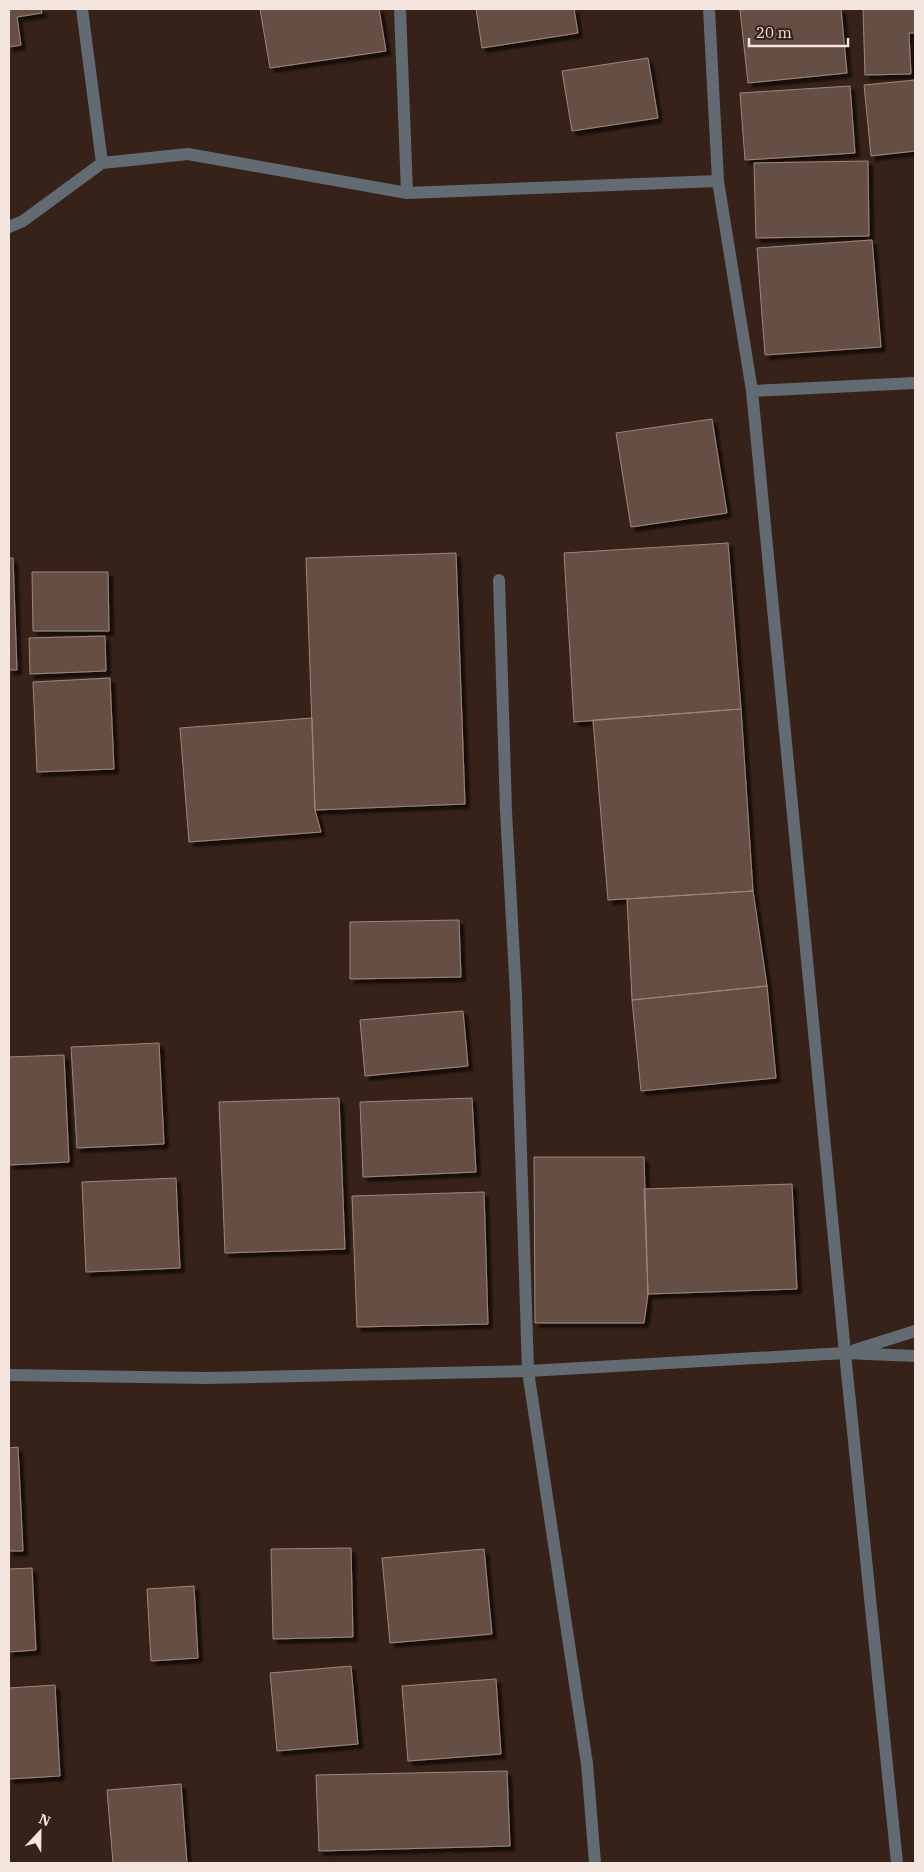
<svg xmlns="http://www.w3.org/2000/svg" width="924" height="1872" font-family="'IBM Plex Serif',serif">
	<defs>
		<filter id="shadow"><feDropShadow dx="4.5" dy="4.5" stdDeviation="1" flood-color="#0009"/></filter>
	</defs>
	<rect width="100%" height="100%" fill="#362218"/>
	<path fill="#654f44" stroke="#9f867a" filter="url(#shadow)" d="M9,9H41L42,13L17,17L21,45L9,47Z
		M260,9H379L386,51L270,68Z
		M476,9H574L578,33L482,48Z
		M753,9H841L847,73L748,83L740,10Z
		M863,9H915V33H909L911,74L865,75Z
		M648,58L658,118L572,131L562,71Z
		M915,80V151L871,156L864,85Z
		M850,86L855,153L745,160L740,93Z
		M868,161L869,236L756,238L754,163Z
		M872,240L881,347L765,355L757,248Z
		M712,419L727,513L631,527L616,433Z
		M728,543L741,709L574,722L564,553Z
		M456,553L465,804L315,810L306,558Z
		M9,558H13L17,670H9Z
		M32,572H108L109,631H33Z
		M105,636L106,671L30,674L29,638Z
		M110,678L114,769L37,772L33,682Z
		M741,709L753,891L608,900L593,720Z
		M312,718L315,810L321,832L189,842L180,728Z
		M753,891L767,986L632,1000L627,899Z
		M459,920L461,977L350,979V922Z
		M767,986L776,1078L641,1091L632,1000Z
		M463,1011L468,1066L365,1076L360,1020Z
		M159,1043L164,1144L77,1148L71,1047Z
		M64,1055L69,1162L9,1165V1057Z
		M339,1098L345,1249L225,1253L219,1102Z
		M472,1098L476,1172L363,1177L360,1102Z
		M534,1157H644L648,1294L644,1323H535Z
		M176,1178L180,1268L86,1272L82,1182Z
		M792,1184L797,1289L648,1294L644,1189Z
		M484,1192L488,1324L357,1327L352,1196Z
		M18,1447L23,1551H9V1448Z
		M351,1548L353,1637L273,1639L271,1549Z
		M484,1549L492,1634L390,1643L382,1558Z
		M32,1568L36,1650L9,1652V1569Z
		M194,1586L198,1658L151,1661L147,1589Z
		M351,1666L358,1744L277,1751L270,1673Z
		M496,1679L501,1754L408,1761L402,1686Z
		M55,1685L60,1776L9,1779V1688Z
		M507,1771L510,1846L319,1851L316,1775Z
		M181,1784L187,1863H113L107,1790Z"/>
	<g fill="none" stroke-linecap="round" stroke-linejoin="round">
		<path stroke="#616b71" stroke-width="12" d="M82,9L102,163
			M400,9L407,193
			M709,9L718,181L752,391L845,1353L897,1863
			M9,227L23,221L102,163L188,154L407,193L718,181
			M752,391L915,383
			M499,580L506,811L516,995L528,1371L587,1764L595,1863"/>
		<path stroke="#616b71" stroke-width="12" d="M855,1350L915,1331
			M9,1375L207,1378L528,1371L845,1353L915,1356"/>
	</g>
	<rect width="924" height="1872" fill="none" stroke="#f4e6df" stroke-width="20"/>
	<g transform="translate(40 1832) rotate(22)" stroke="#362218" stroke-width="4" paint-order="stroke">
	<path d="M0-4L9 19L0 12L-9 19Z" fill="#f4e6df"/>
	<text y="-8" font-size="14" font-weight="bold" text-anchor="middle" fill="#f4e6df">N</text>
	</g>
	<path d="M749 38v8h99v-8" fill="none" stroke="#f4e6df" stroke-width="2.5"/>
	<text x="756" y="38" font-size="15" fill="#f4e6df" stroke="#362218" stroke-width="4" paint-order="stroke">20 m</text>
</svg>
